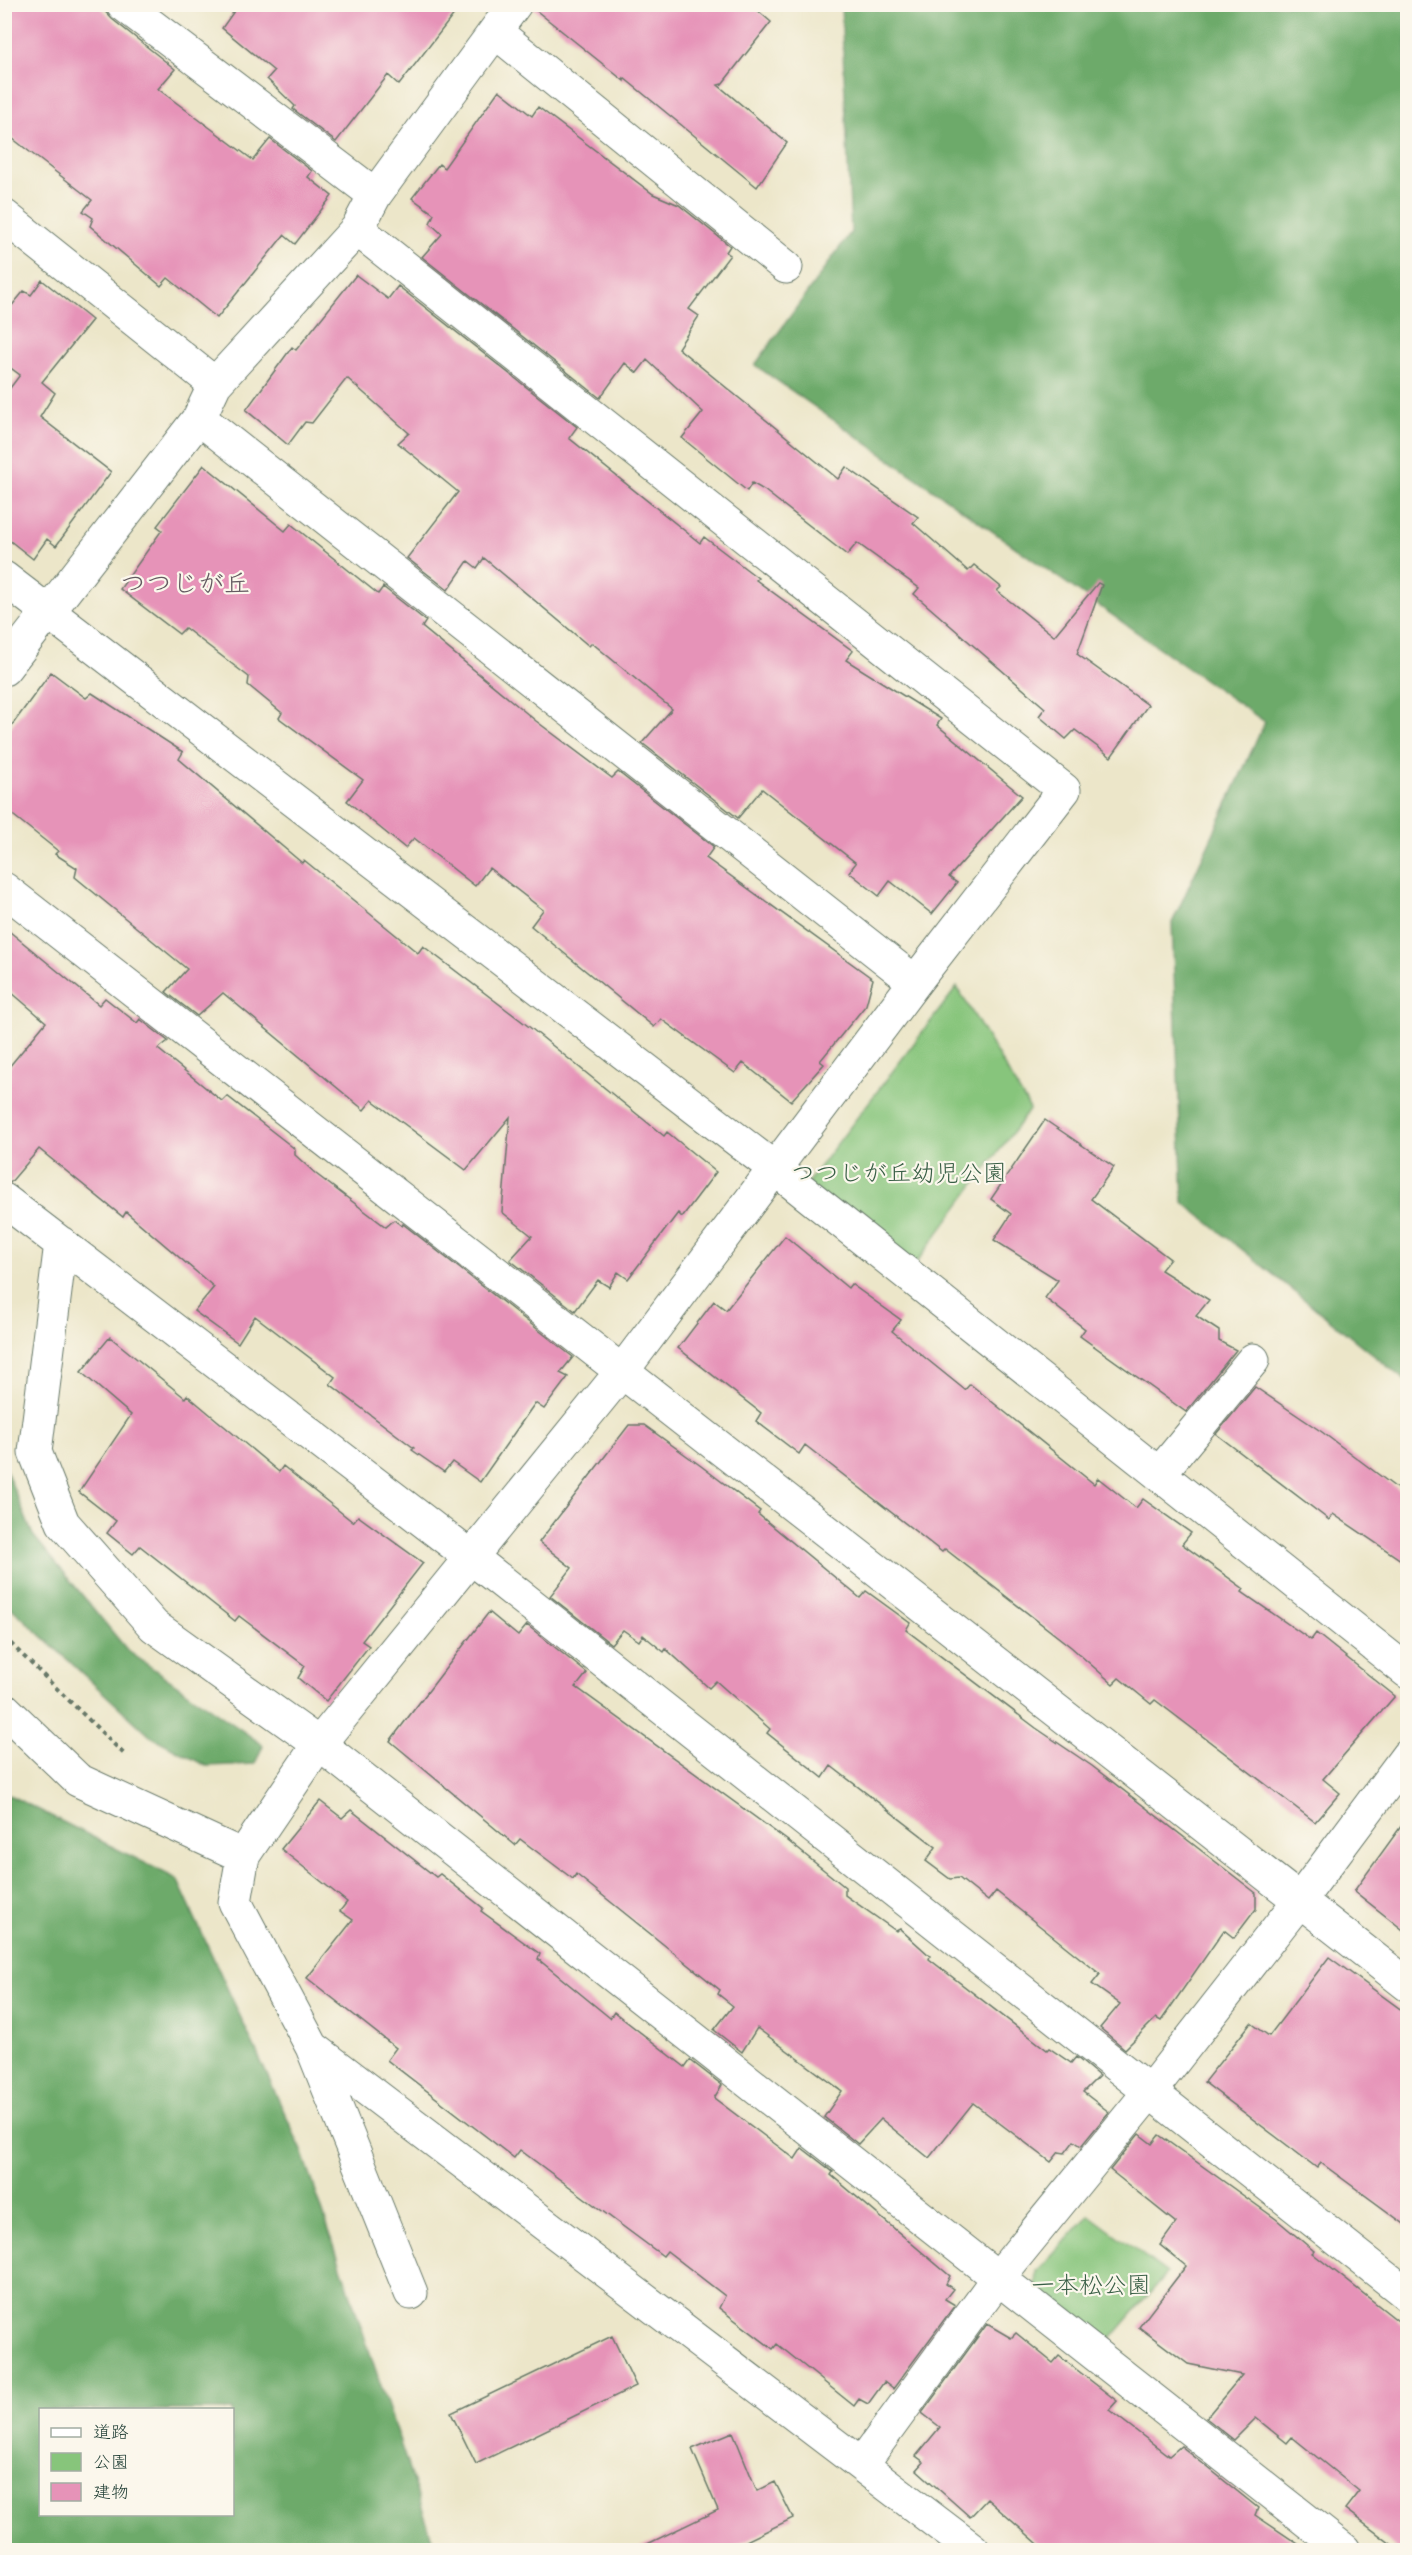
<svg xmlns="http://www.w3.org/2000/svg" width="1412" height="2555" font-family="Mynerve,'Klee One',sans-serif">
	<rect width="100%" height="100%" fill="#fbf7ec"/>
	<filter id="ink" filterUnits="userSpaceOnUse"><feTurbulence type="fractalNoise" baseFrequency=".0167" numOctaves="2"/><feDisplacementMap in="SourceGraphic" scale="12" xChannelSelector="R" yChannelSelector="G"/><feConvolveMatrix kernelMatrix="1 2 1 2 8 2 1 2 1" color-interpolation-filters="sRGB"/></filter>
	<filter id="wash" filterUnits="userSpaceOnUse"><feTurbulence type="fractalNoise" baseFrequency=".008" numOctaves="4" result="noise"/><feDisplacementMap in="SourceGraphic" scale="24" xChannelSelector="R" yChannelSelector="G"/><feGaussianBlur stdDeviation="1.35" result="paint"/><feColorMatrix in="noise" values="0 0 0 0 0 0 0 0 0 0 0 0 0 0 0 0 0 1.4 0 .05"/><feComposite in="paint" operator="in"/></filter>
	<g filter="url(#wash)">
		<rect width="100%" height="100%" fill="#ece6c9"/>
		<path fill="#87c57b" stroke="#538158" stroke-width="1.5" d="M957,987L1030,1109L911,1270L804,1187Z
			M1089,2215L1167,2273L1098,2354L1035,2305L1037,2272Z"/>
		<path fill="#6daa6b" stroke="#467450" stroke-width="1.5" fill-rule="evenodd" d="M841,5H1407V1382L1183,1202L1172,923L1265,722L755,365L851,232Z
			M5,1468L33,1535L128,1651L263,1745L255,1764L206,1766L150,1736L5,1602Z
			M5,1793L177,1879L303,2153L436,2550H5ZM40,2410H232V2514H40Z"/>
		<g id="blocks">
			<path fill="#e693b8" d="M4,4H98L112,19L175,69L158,89L253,160L270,139L312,171L308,177L332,196L295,244L284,235L217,318L168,278L161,286L90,226L93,218L83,211L92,200L4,132Z
				M239,4H462L399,85L388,75L336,142L293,109L295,106L267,79L274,71L222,28Z
				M533,4H750L771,22L722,84L718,85L787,143L757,187L624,78V81L533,8Z
				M499,90L532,116L538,107L653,194L679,205L730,246L726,252L730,255L689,309L699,316L678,348L838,479L846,467L918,517L913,523L968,571L974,565L1001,587L997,591L1054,636L1098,583L1102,585L1077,654L1148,705L1111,757L1075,730L1066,739L1039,716L1045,708L914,594L919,588L857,543L847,555L764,490L752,483L747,491L682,438L703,412L647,360L637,373L625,363L600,398L422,257L442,234L430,223L434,214L412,198L439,164L444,168Z
				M356,275L388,299L398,286L577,427L569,438L700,543L704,537L758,578L756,580L853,651L846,660L941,719L937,725L1022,796L949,877L957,883L932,914L890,881L879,896L849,872L856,863L762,789L738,818L642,743L672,709L592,643L589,646L484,558L477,568L468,561L448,590L407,558L458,492L398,443L409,433L347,378L312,423L305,422L288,445L246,410L292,347L296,350Z
				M42,280L92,320L42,382L55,393L40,417L111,472L56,546L47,539L33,559L4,536V390L7,392L20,375L4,363V315L24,291L31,295Z
				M204,465L285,531L291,524L378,594L383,587L426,621L422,627L536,721L612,778L618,772L714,847L706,858L873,979L866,1005L820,1061L824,1064L791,1101L743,1063L735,1073L661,1019L654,1027L531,926L543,910L489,868L475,886L414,838L405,848L347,801L363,780L279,718L282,713L248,685L249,677L185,628L179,634L120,589L162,530L157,526Z
				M51,672L86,698L92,693L183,752L179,759L302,863L304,860L418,953L423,946L532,1029L664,1136L667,1132L716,1172L682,1217L678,1213L628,1279L618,1272L609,1287L598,1280L575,1311L510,1260L532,1236L502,1212L510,1117L466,1170L372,1100L364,1110L223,993L197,1016L166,992L187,969L75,877L77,868L55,854L58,851L4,808V736Z
				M4,927L99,1005L105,998L137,1023L140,1019L168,1041L158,1049L222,1101L227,1096L295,1149V1155L316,1174L386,1227L394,1220L402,1226L403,1224L573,1357L560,1373L568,1377L544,1409L535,1403L480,1482L452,1462L444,1472L412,1450L414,1448L330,1384L335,1377L255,1316L238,1343L194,1311L214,1287L126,1212L123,1217L39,1149L10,1183L4,1182V1073L46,1022L4,986Z
				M1045,1120L1114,1167L1091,1199L1170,1259L1161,1270L1209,1300L1196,1316L1219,1331V1341L1236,1350L1186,1412L1080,1336L1085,1329L1045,1298L1058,1280L994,1240L1011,1214L991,1199Z
				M785,1236L848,1288L851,1284L901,1320L892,1331L965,1390L970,1384L1094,1484L1098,1478L1136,1508L1143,1499L1191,1533L1182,1544L1244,1589L1242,1592L1311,1640L1316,1633L1395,1696L1323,1779L1340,1793L1315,1822L1155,1700L1151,1704L1119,1678L1113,1684L1071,1647L945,1549L942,1552L805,1445L799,1454L756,1421L761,1413L678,1348L714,1301L726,1310Z
				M110,1337L185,1398L187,1395L279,1472L283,1466L353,1522L358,1516L423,1563L362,1641L369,1646L326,1701L298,1678L305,1666L239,1616L235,1621L140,1546L133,1554L107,1533L116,1521L79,1492L131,1415L81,1372Z
				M1255,1387L1322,1432L1407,1496V1564L1333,1514L1329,1520L1216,1434Z
				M629,1425H644L701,1466L760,1511L758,1514L860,1598L866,1591L910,1623L906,1630L1036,1728L1092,1766L1256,1893V1909L1234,1938L1224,1930L1161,2021L1156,2018L1125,2049L1100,2028L1120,2004L1092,1984L1100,1974L996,1891L988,1901L959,1878L950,1879L926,1861L936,1847L831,1766L823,1778L767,1733L770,1729L716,1681L709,1688L666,1649L664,1652L643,1635L639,1641L623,1630L611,1644L550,1596L572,1568L539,1542Z
				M489,1612L518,1636L527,1625L587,1673L576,1687L788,1841L845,1887V1895L896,1931L900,1929L930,1956L929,1959L1047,2050L1049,2048L1071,2063L1076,2057L1099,2076L1083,2092L1109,2112L1081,2146L1074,2141L1065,2153L1059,2152L1051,2162L973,2103L929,2158L881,2119L858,2144L824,2117L842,2091L757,2028L742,2052L714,2030L733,2006L718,1994L720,1990L576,1874L573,1879L520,1839L515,1845L390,1741Z
				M320,1801L342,1818L351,1810L436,1877L440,1874L483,1908L481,1911L540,1954L538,1959L610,2018L614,2012L685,2067L690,2060L722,2085L714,2098L795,2159L802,2148L833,2172L831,2175L950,2276L946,2284L953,2289L945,2299L955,2305L893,2389L884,2382L868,2404L859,2399L854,2406L777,2344L773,2349L719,2308L725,2296L667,2251L663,2256L520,2150L514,2158L387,2060L396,2048L307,1978L353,1920L340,1911L347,1902L281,1849Z
				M1407,1818V1933L1354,1891Z
				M1329,1957L1407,2014V2226L1321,2163L1317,2168L1204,2082L1251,2023L1269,2036Z
				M1139,2134L1152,2144L1159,2135L1276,2219L1314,2251L1312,2253L1407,2328V2550H1399L1345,2509L1359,2491L1292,2437L1287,2443L1256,2418L1234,2440L1206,2418L1242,2375L1188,2364L1139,2327L1186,2266L1160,2245L1176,2223L1110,2170Z
				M987,2324L1011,2338L1016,2333L1053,2363L1059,2356L1117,2401L1109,2410L1169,2456L1181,2446L1258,2508L1255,2515L1307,2550H1045L987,2499L970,2517L917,2470L924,2462L916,2456L940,2427L922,2413Z
				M612,2336L636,2386L476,2464L451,2413Z
				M733,2432L757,2491L775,2482L793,2518L728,2550H635L718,2510L692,2449Z"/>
		</g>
	</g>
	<g filter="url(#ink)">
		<use href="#blocks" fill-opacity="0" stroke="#677868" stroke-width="1.5"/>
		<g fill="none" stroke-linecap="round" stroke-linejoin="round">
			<defs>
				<path id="minor" d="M123,4L375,195
					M497,33L786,267
					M4,216L215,384
					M357,229L1064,790L915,982L623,1370L319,1744L243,1856L235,1902L312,2047L411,2293
					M199,418L915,982
					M4,578L774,1168L1408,1672
					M4,669L199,418L215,384L357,229L375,195L515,4
					M4,889L1408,1985
					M4,1200L472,1558L1408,2295
					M61,1243L35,1452L63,1523L154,1626L319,1744L1344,2550
					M1159,1474L1253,1360
					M313,2048L973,2550
					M862,2464L997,2279L1151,2090L1299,1901L1408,1755"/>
				<path id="tertiary" d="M4,1709L78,1780L243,1856"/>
			</defs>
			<use href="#minor" stroke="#677868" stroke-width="35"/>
			<use href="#tertiary" stroke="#677868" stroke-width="35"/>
			<path stroke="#677868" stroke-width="4" stroke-dasharray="4.5 4.5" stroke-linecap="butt" d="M4,1637L124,1754"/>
			<use href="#minor" stroke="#fff" stroke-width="33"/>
			<use href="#tertiary" stroke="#fff" stroke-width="33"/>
		</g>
	</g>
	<g text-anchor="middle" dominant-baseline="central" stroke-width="4.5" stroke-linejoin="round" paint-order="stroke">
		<g font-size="24" fill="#395f46" stroke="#fbf7ec">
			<text x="899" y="1174">つつじが丘幼児公園</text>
			<text x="1091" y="2286">一本松公園</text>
		</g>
		<g font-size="26" fill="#655b62" stroke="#fbf7ec">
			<text x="185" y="585">つつじが丘</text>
		</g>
	</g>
	<rect width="1412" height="2555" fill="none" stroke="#fbf7ec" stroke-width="24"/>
	<rect x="39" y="2408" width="195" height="108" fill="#fbf7ec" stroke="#a3ada2" stroke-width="1.5"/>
	<rect x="51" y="2428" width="30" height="9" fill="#ffffff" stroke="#a3ada2" stroke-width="1.5"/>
	<text x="93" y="2438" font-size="18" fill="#1f3d34">道路</text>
	<rect x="51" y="2453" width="30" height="18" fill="#87c57b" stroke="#a3ada2" stroke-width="1.5"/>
	<text x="93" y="2468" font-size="18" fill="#1f3d34">公園</text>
	<rect x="51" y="2483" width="30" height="18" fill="#e693b8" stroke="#a3ada2" stroke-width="1.5"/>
	<text x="93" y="2498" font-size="18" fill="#1f3d34">建物</text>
</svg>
